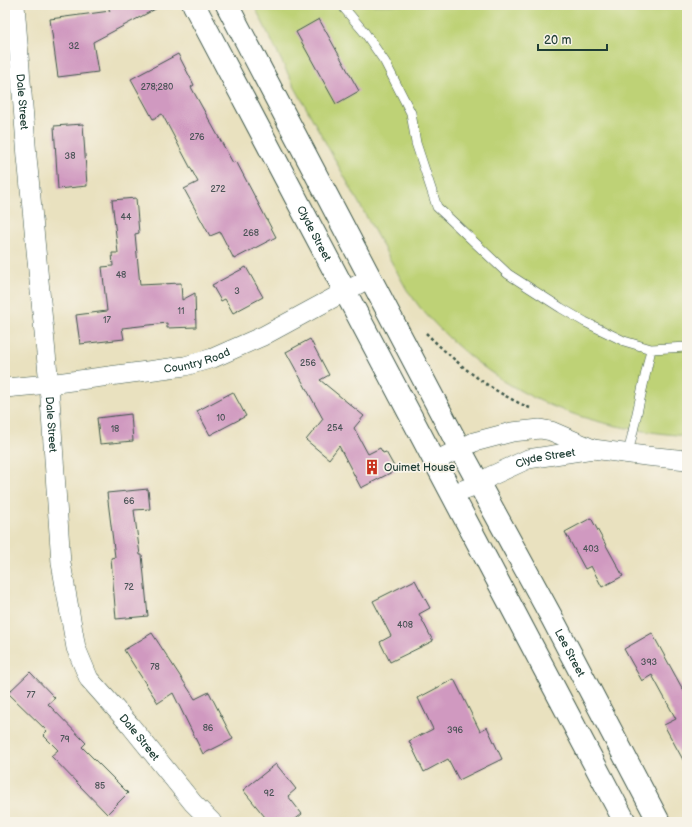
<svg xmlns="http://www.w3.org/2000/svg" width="692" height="827" font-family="'Balsamiq Sans',sans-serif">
	<rect width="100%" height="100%" fill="#f7f3e8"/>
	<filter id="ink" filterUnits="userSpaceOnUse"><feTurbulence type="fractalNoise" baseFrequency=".025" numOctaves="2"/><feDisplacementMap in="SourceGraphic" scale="8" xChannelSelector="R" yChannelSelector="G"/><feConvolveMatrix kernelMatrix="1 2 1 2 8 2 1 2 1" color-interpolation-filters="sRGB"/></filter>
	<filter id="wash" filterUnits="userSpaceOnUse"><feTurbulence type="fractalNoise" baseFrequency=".012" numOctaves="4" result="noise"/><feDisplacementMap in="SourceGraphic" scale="16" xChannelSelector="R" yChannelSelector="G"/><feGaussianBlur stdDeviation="0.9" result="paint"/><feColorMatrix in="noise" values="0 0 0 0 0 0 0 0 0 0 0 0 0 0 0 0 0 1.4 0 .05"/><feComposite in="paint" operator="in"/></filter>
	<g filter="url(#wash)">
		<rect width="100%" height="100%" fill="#e9e1bf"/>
		<path fill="#bed276" stroke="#6e8855" d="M254,5H687V436C578,427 498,395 424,312C418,306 413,297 407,290L292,82Z"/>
		<g id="blocks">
			<path fill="#d099c0" d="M107,5H163L93,42L98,72L58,77L50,19L110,11Z
				M319,19L359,91L336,104L296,32Z
				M178,54L194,85L191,87L233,163L236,161L276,237L234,259L220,232L210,236L184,189L198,182L162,114L153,119L131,79Z
				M83,124L87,186L58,189L54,126Z
				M136,198L139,233L135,234L140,285L181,283L182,300L195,293L196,327L167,328V323L122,328L124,339L80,344L76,315L107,311L102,267L113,266L112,253H118L112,200Z
				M246,267L263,297L233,313L225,299L221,301L212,285Z
				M310,339L329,375L320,380L364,416L354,428L368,454L380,448L383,453L386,452L396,470L361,488L339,446L329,459L306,440L323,419L286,352Z
				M233,392L246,416L210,435L197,411Z
				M131,414L133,441L100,444L97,418Z
				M148,489L150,509L134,510L140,555H142L148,616L116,619L111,558L115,557L107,493Z
				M591,518L623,576L602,587L591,566L585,569L565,532Z
				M415,580L430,608L419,614L433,641L390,662L380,642L391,636L373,601Z
				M152,633L195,699L209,692L233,739L203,754L173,693L158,703L124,650Z
				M652,633L687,697V767L664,725L676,719L652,675L642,681L624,649Z
				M30,672L55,698L48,704L86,743L82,747L128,793L107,814L51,756L58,750L43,735L47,731L8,693Z
				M454,679L480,731L487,727L502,759L459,780L448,759L424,772L409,741L433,729L418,698Z
				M276,764L296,789L288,796L302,814L292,822H269L243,790Z"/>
		</g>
	</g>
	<g filter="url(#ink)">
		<use href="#blocks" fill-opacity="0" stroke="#3d5649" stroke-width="1"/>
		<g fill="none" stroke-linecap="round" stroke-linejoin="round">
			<defs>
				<path id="service" d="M344,8L365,33L385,62L411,113L416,143L437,207L451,220L508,274L561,308L585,322L624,341L651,349L687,347
					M628,454L651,349"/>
				<g id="minor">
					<path id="s1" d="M15,5L27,157L49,384L61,563L76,648L89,679L130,725L193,803L212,822"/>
					<path id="s2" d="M5,388L49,384L185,366L213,358L263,336L370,278"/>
					<path d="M435,461L474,442L512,432L540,429L551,431L593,449L646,456L687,460"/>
					<path id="s3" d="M452,494L479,484L491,476L528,459L593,449"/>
				</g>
				<g id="secondary">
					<path id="s4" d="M194,5L625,822"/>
					<path id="s5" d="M227,5L460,449L552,618L659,822"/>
				</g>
			</defs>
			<use href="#service" stroke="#3d5649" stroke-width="10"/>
			<use href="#minor" stroke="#3d5649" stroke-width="20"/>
			<use href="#secondary" stroke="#3d5649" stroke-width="24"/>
			<path stroke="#3d5649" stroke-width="2.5" stroke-dasharray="3 3" stroke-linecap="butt" d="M426,333C457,364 490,391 530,408"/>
			<use href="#service" stroke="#fff" stroke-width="9"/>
			<use href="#minor" stroke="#fff" stroke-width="19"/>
			<use href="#secondary" stroke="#fff" stroke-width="22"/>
		</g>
	</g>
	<defs>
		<symbol id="building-bare" viewBox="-9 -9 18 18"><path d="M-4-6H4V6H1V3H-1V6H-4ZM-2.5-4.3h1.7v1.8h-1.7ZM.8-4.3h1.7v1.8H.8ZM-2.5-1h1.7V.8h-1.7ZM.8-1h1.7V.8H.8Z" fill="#c8321e" stroke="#f7f3e8" stroke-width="2.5" paint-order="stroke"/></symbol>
	</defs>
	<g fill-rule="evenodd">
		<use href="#building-bare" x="361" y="456" width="22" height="22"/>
	</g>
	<g text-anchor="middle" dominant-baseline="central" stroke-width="3.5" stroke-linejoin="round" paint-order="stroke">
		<g font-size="9" fill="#4b5457">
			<text x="74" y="46">32</text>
			<text x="157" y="87">278;280</text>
			<text x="197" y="137">276</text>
			<text x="70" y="156">38</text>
			<text x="218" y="189">272</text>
			<text x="126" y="217">44</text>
			<text x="251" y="233">268</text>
			<text x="121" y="275">48</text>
			<text x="237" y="291">3</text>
			<text x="181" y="311">11</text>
			<text x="107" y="320">17</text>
			<text x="308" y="363">256</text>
			<text x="221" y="418">10</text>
			<text x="335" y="428">254</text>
			<text x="115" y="429">18</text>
			<text x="129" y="501">66</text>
			<text x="591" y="549">403</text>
			<text x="129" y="587">72</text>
			<text x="405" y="625">408</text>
			<text x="649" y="662">393</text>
			<text x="155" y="667">78</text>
			<text x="31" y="695">77</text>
			<text x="208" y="728">86</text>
			<text x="455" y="730">396</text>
			<text x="65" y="739">79</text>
			<text x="100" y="786">85</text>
			<text x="269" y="793">92</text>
		</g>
		<g font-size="11" fill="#1f3d34" stroke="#f7f3e8">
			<text stroke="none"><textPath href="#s1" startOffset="97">Dale Street</textPath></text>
			<text stroke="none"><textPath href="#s4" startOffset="258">Clyde Street</textPath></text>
			<text stroke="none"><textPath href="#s2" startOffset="194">Country Road</textPath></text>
			<text stroke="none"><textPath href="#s1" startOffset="421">Dale Street</textPath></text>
			<text stroke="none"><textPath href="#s3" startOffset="101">Clyde Street</textPath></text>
			<text stroke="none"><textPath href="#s5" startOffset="733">Lee Street</textPath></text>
			<text stroke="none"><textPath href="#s1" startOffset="757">Dale Street</textPath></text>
		</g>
		<g font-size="11" fill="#1f3d34" stroke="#f7f3e8" text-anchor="start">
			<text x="384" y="467">Ouimet House</text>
		</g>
	</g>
	<rect width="692" height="827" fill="none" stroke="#f7f3e8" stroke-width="20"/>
	<path d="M538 44v6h69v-6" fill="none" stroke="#1f3d34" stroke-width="2"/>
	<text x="544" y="44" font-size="12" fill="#1f3d34" stroke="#f7f3e8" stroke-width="3" paint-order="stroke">20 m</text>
</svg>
